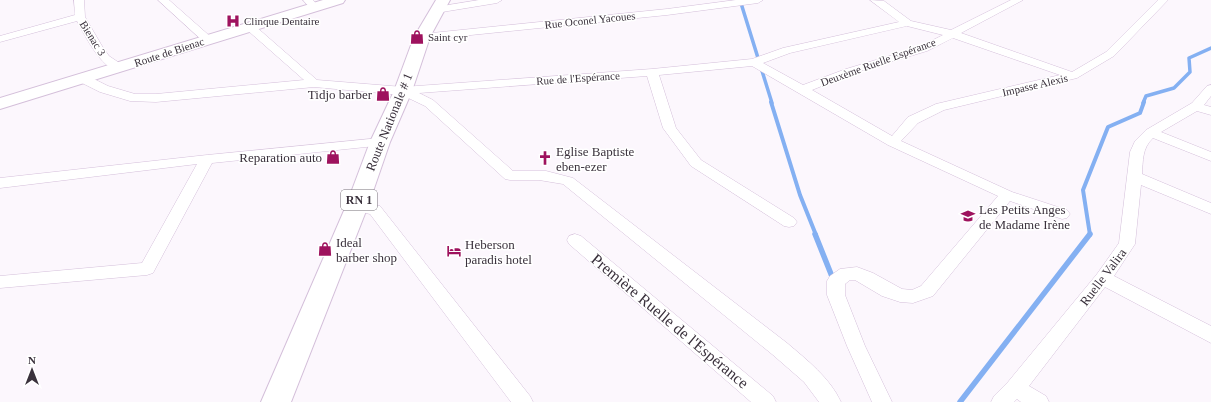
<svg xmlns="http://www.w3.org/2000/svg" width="1211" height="402" font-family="'Times New Roman',serif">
	<rect width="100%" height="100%" fill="#fcf7fd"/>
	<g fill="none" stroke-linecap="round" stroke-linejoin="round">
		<path stroke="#84b0f2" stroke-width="3.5" d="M740,0L772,103
			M1143,103L1146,96L1174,88L1190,72L1189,58L1211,48"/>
		<path stroke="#84b0f2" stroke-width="4" d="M771,102L800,195L816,235
			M1090,235L1083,190L1108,127L1140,113L1144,102"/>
		<path stroke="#84b0f2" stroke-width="5.5" d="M815,234L833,279
			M960,402L1090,234"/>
		<defs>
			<path id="street" d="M74,0H84L85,17L102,46L109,56L124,66L126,68L124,70C104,76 85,35 77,21L0,42V36L75,15Z
				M158,0H169L212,38L213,40L212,42H204Z
				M303,0H313L319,7L314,10L311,9Z
				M479,0H502L497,3L436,13L431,10L436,7Z
				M736,0H763L758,3L667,15L422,40L417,37L422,34L667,9Z
				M870,0L884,1L911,21L951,30L1011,0H1023L961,33L1072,72L1106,52L1158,0H1168L1114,56L1077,78L944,110L918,123L901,141L1012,192L1067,210L1070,214L1067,218L1062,219L1010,201L933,296L913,303L900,302L882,296L855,280H850L845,284V295L865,346L892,402H872L847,346L827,295V281L830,276L840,269L857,267L873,273L902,289L912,290L921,286L998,196L888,145L752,66L659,75L676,128L701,160L794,218L797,222L794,226L789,227L784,226L691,166L663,128L647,76L419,93L433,100L513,171H546L573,178L787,343C807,360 830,378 841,402H819L804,382L773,355L563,184L539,180H510L505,179L425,106L402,95L314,87L156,102L130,101L100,92L80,82L78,79L80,76H88L108,86L135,94H156L304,80L246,29L245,27L246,25H254L317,80L403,87L652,69L752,59L783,48L899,22ZM907,26L943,35L919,47L846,69L803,85L763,63L790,53ZM953,38L1060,75L936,104L908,117L892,136L812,90L854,73L927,51Z
				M1211,85V96L1204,105L1211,107V115L1197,111L1161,132L1211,152V161L1153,138C1142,148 1143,161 1142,174L1211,203V214L1141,185L1135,244L1114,276L1211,326V343L1105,287L1029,386L1046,396L1049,402H1021L1017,399L1014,402H991L994,396L1008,382L1097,274L1119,243L1130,152L1135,141L1146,130L1192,103L1207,86Z
				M380,138L385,139L387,142L385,145L212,163L153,273L147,275L0,288V276L142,263L197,164L0,188V178L207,155Z
				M357,201L380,206L530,396L533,402H511L370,214L352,210L349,206L352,202Z
				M575,234L581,236L773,396L776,402H751L569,244L567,240L569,236Z"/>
			<path id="secondary" d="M323,0H345L343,3L0,109V98Z"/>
			<path id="primary" d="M436,0H450L430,37L412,91L390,142L368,206L291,402H261L346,206L370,142L394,91L414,37Z"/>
		</defs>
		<use href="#street" stroke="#d4bfda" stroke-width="1"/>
		<use href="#secondary" stroke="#d4bfda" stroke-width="2"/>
		<use href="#primary" stroke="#d4bfda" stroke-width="2"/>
		<use href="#street" fill="#fff" fill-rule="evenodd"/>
		<use href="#secondary" fill="#fff" fill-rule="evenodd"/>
		<use href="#primary" fill="#fff" fill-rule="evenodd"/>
	</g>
	<defs>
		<symbol id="hospital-bare" viewBox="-9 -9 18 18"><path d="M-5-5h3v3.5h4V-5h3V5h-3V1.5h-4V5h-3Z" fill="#9e125e" stroke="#fff" stroke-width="2.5" paint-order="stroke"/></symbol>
		<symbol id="shop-bare" viewBox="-9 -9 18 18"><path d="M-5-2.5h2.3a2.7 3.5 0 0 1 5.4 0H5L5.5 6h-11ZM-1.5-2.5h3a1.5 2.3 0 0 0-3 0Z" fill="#9e125e" stroke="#fff" stroke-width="2.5" paint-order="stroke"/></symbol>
		<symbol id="church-bare" viewBox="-9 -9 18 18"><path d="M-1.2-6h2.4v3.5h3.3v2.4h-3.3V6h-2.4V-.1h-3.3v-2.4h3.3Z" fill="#9e125e" stroke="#fff" stroke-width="2.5" paint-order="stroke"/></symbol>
		<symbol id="school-bare" viewBox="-9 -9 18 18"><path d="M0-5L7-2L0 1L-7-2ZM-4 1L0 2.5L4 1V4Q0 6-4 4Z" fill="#9e125e" stroke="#fff" stroke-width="2.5" paint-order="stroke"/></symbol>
		<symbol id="hotel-bare" viewBox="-9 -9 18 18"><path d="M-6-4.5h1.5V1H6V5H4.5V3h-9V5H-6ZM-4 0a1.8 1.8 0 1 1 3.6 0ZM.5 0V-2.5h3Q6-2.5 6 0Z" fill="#9e125e" stroke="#fff" stroke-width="2.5" paint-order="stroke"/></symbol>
	</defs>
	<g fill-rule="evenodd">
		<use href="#hospital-bare" x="223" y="11" width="20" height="20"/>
		<use href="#shop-bare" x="407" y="27" width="20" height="20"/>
		<use href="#shop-bare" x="373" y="84" width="20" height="20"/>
		<use href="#shop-bare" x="323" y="147" width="20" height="20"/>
		<use href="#church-bare" x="535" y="148" width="20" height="20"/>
		<use href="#school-bare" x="958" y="206" width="20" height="20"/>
		<use href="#shop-bare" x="315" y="239" width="20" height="20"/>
		<use href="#hotel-bare" x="444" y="241" width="20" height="20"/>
	</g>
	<g text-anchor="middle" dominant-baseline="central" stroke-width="3" stroke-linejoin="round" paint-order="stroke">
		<g font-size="11" fill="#3a313c" stroke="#fff">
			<text transform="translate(590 20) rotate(-6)">Rue Oconel Yacoues</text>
			<text transform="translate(93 38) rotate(58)">Bienac 3</text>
			<text transform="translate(169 52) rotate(-18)">Route de Bienac</text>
			<text transform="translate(878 62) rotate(-20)">Deuxème Ruelle Espérance</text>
			<text transform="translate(578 78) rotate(-4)">Rue de l'Espérance</text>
			<text transform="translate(1035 85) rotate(-13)">Impasse Alexis</text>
		</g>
		<g font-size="11" fill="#3a313c" stroke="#fff" text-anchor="start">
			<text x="244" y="21">Clinque Dentaire</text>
			<text x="428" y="37">Saint cyr</text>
		</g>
		<rect fill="#fff" stroke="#756f76" stroke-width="1" x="341" y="190" width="36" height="20" rx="3"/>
		<g font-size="12" font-weight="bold" fill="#3a313c">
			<text x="359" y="200">RN 1</text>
		</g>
		<g font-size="13" fill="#3a313c" stroke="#fff" text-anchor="start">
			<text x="372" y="94" text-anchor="end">Tidjo barber</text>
			<text x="556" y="151">Eglise Baptiste<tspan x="556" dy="15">eben-ezer</tspan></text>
			<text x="322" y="157" text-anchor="end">Reparation auto</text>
			<text x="979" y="209">Les Petits Anges<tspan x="979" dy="15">de Madame Irène</tspan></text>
			<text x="336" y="242">Ideal<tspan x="336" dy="15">barber shop</tspan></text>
			<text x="465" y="244">Heberson<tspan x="465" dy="15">paradis hotel</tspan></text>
		</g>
		<g font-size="13" fill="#3a313c" stroke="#fff">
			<text transform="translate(389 122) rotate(-68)">Route Nationale # 1</text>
			<text transform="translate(1103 277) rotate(-53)">Ruelle Valira</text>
		</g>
		<g font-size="16" fill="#3a313c" stroke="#fff">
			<text transform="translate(670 321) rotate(40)">Première Ruelle de l'Espérance</text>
		</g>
	</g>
	<g transform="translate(32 370)" stroke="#ffffff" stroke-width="3" paint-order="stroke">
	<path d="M0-3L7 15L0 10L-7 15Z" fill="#3a313c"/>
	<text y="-6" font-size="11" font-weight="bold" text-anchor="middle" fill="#3a313c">N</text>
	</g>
</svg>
